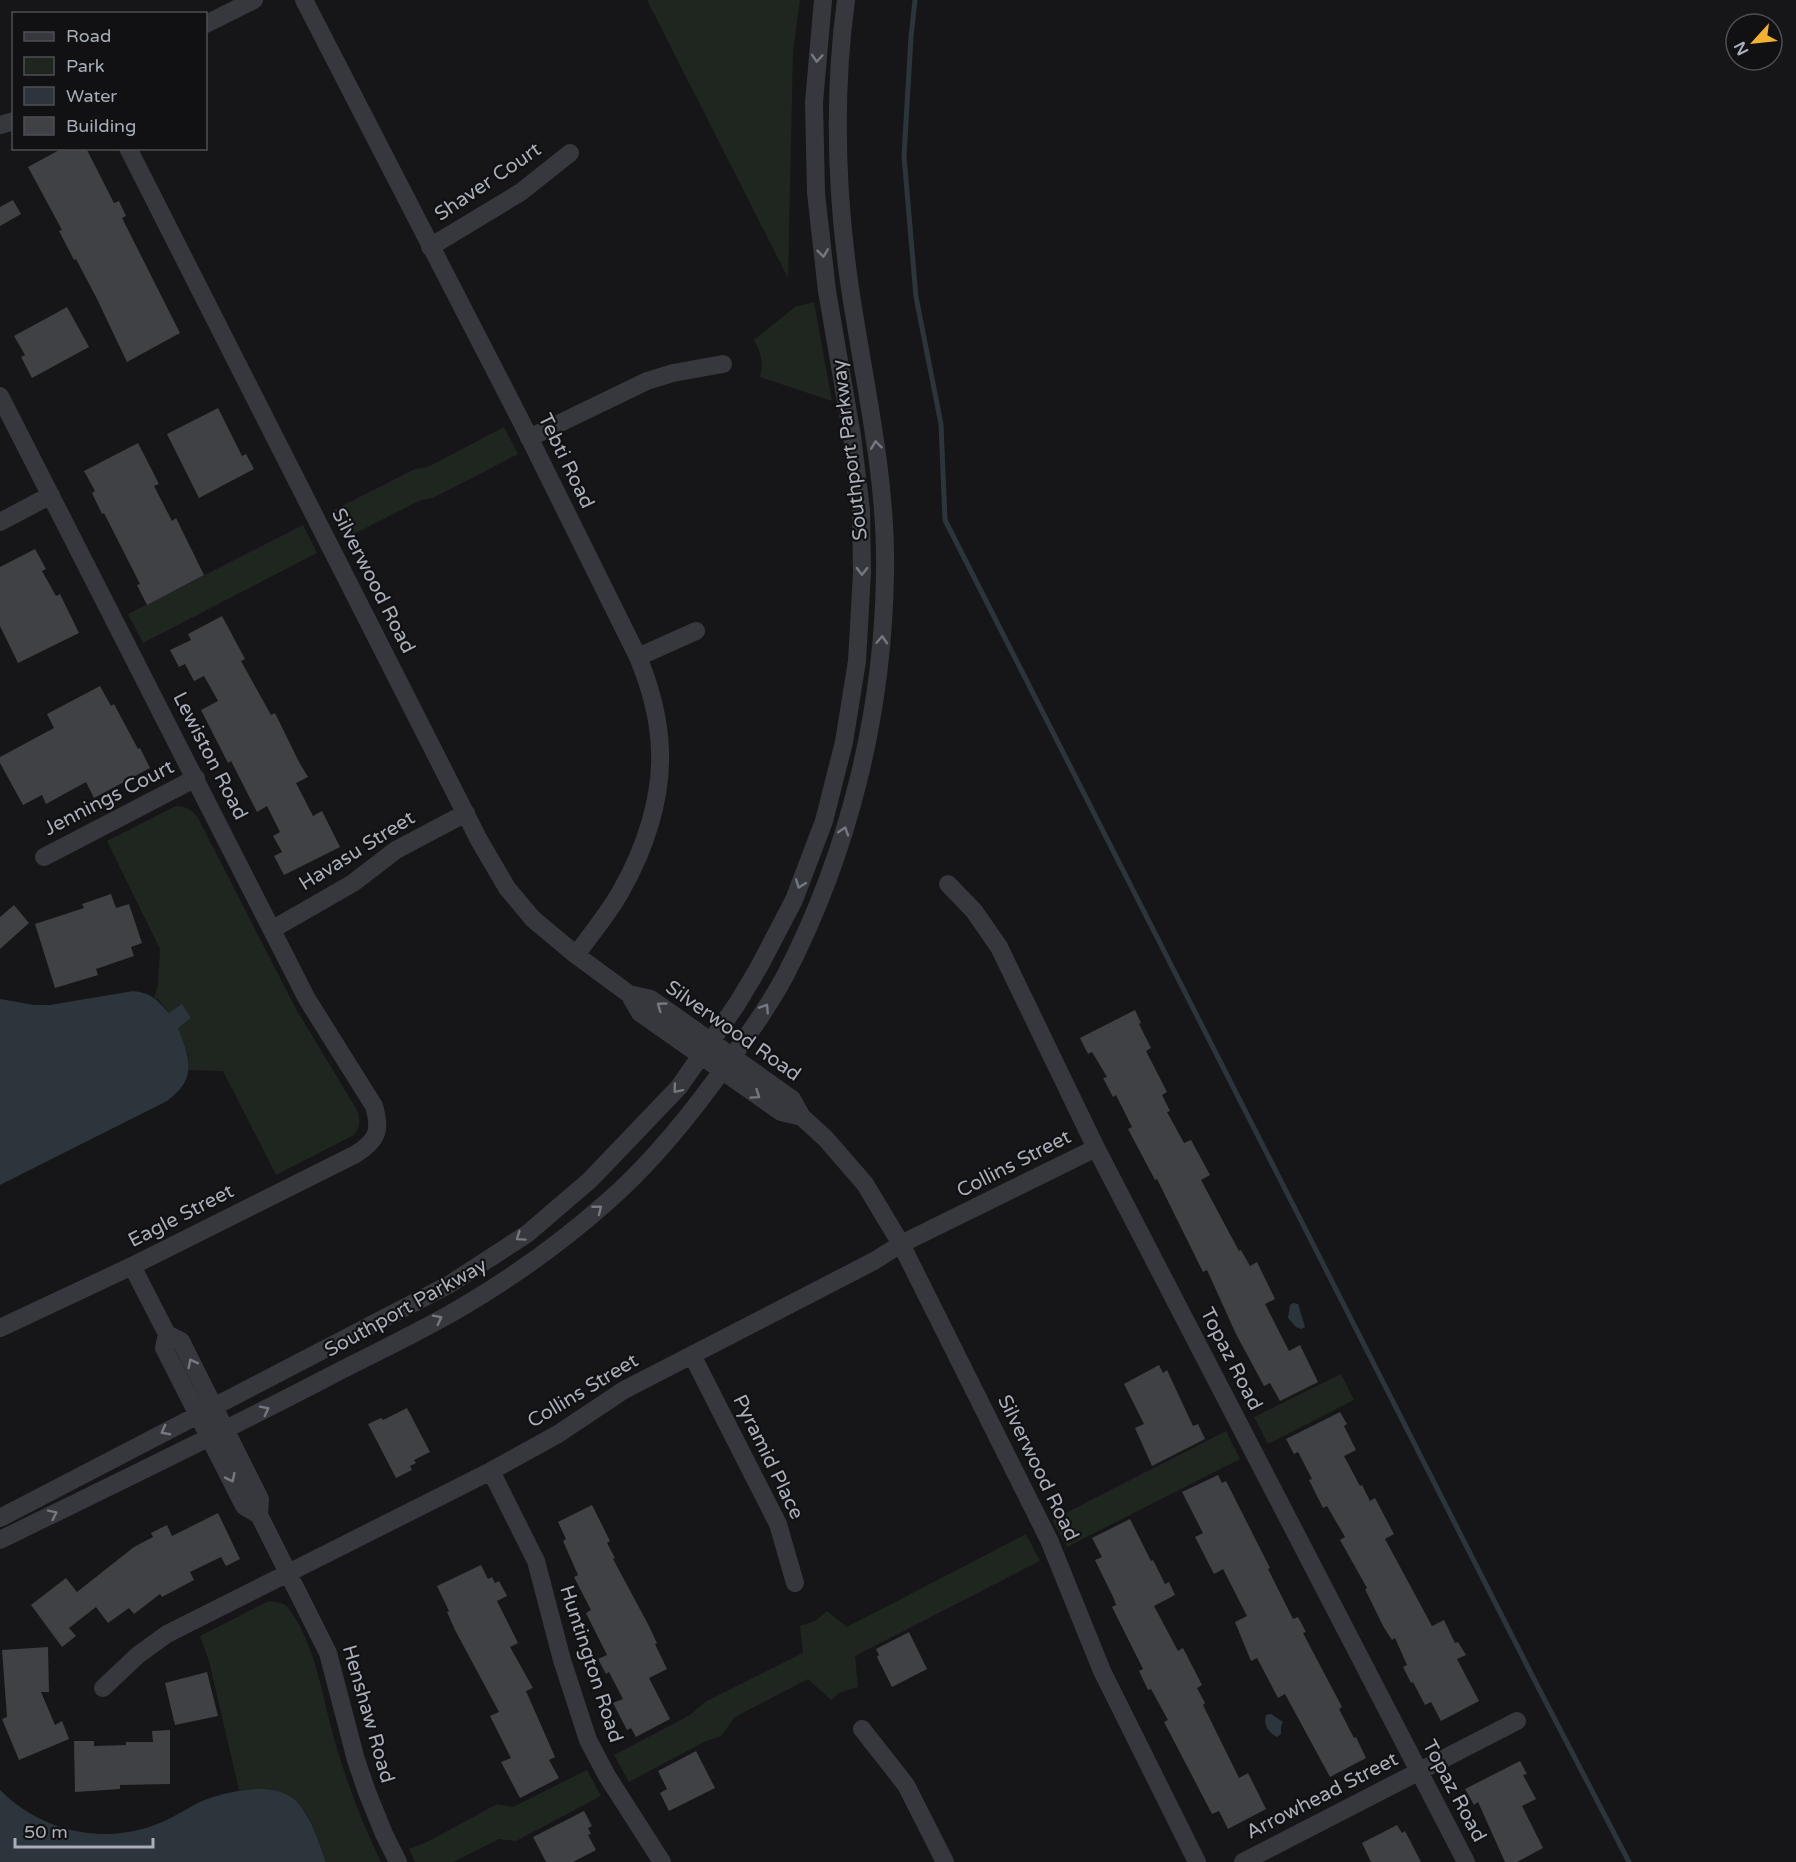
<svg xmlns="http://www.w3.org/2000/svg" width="1796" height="1862" font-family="'Varela Round',sans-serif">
	<rect width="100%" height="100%" fill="#161618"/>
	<path fill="#1e261f" d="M647,0H800L793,51L788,278Z
		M814,302L832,401L760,377C764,363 761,352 754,340L795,307Z
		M504,427L518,454L433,498L421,500L344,539L330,512L415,469L428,467Z
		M303,525L317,553L143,643L128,614Z
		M176,806C186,806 193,810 198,818L296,1009L357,1110C360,1119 361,1127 354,1135L276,1175L223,1071L189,1070L188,1054L177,1028L191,1018L169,1013L158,999L154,998L158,985L160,949L107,841Z
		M1341,1374L1354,1400L1268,1444L1254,1417Z
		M1226,1431L1240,1459L1067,1547L1052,1520Z
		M1026,1534L1040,1561L855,1656L858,1687L839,1693L831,1700L808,1679L735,1717L721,1736L704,1742L629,1782L614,1755L690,1715L705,1702L803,1653L800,1626L815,1621L827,1611L847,1627Z
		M269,1601L281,1603L287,1606C313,1640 321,1687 331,1727C343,1773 360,1819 381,1862H326C308,1807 301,1788 239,1790L209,1661L200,1636Z
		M587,1770L601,1796L516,1841L499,1839L453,1862H415L409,1849L427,1842L497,1804L513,1807Z"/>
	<path fill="#2c353c" d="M133,991C152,993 157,1000 169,1013L182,1004L191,1018L178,1028C190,1059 198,1078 167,1101L0,1185V999L34,1005H50Z
		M1293,1303L1298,1304L1305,1327L1301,1329L1296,1327L1288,1318L1290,1305Z
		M1271,1714L1283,1722L1281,1726V1734L1277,1737C1269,1733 1263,1725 1266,1715Z
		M0,1790C37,1827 91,1843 142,1829C163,1824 181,1812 200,1802C224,1791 275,1780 296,1801C311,1816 319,1842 326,1862H0Z"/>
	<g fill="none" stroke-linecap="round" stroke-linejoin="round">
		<path stroke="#2c353c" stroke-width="5" d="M915,0L911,37L904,156L916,297L941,424L945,520L1538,1687L1629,1862"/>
	</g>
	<path fill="#404145" d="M63,148H86L114,203L119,201L126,216L122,218L180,333L127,362L96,297L76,259L74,260L59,231L62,230L28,167Z
		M13,200L21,214L0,226V207Z
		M67,307L89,347L32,378L21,357L25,355L14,336Z
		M218,408L242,456L246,454L254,469L199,498L167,434Z
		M138,443L159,484L154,486L172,521L176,518L204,575L147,605L137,585L140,584L104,513L102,514L92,493L95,491L84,471Z
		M35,549L46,569L42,571L56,596L60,594L79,633L18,663L0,626V567Z
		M222,616L245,659L241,661L271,715L275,713L299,762L308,777L296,783L313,816L322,811L340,847L284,875L274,856L282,852L273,836L280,832L267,806L257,812L231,761L228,763L201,710L218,701L204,676L194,681L185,664L179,667L170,650L191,640L188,634Z
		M100,686L111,706L114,704L138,749L140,748L150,768L94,798L86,782L46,804L42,795L23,805L0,763V757L54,728L47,714Z
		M111,894L116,908L129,904L142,943L131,947L134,956L96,969L98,975L55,988L35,924L84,908L82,904Z
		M14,905L29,923L0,949V917Z
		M1135,1010L1141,1023L1139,1024L1151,1048L1146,1051L1167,1092L1162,1095L1170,1111L1167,1112L1184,1143L1191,1140L1210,1175L1201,1180L1239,1251L1241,1250L1250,1266L1257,1262L1275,1299L1265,1304L1289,1351L1300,1345L1318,1382L1280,1401L1270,1383L1264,1386L1236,1334L1207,1270L1203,1272L1157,1179L1155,1180L1128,1129L1132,1127L1116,1095L1113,1097L1103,1078L1107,1077L1092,1052L1088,1054L1080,1038Z
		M1159,1365L1163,1373L1167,1370L1193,1426L1198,1424L1205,1439L1152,1466L1135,1428L1144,1424L1124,1384Z
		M407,1408L430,1452L414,1460L416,1463L410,1466L412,1470L396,1478L368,1424L381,1418L383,1420Z
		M1340,1412L1347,1424L1344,1426L1356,1450L1344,1456L1360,1486L1362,1485L1370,1501L1375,1498L1394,1534L1385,1539L1432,1626L1444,1620L1455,1643L1458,1642L1466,1655L1457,1659L1479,1701L1441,1721L1431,1702L1425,1705L1413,1682L1411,1683L1403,1667L1407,1665L1395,1638L1392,1640L1383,1626L1365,1589L1367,1588L1340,1540L1345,1537L1327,1506L1323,1508L1309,1480L1312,1479L1298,1452L1294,1454L1286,1439Z
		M1218,1475L1222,1483L1226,1481L1270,1568L1268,1569L1293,1619L1298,1617L1306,1632L1303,1633L1342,1707L1339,1709L1354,1738L1356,1737L1366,1758L1330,1777L1285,1694L1278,1698L1257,1658L1251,1661L1235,1622L1247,1616L1223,1569L1214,1574L1195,1537L1203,1533L1182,1492Z
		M592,1505L610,1541L607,1543L615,1558L613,1559L649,1626L657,1643L655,1644L667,1669L649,1678L670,1719L636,1737L631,1728L627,1730L613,1703L623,1699L609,1672L606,1674L598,1659L607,1655L586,1613L591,1610L574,1577L578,1575L563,1541L566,1539L558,1522Z
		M218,1513L240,1559L226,1566L221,1557L190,1572L194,1580L162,1597L160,1594L134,1614L129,1608L108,1623L96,1607L69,1628L76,1636L62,1647L31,1605L66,1578L77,1592L134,1547L153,1537L151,1533L167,1525L172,1536Z
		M1130,1519L1151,1561L1153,1560L1165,1584L1169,1582L1175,1595L1154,1606L1178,1651L1183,1648L1202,1685L1197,1688L1205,1703L1203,1705L1239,1778L1248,1773L1266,1809L1228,1829L1219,1811L1212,1814L1164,1722L1168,1720L1151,1689L1148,1690L1139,1671L1143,1669L1112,1607L1116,1605L1114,1599L1095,1560L1102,1557L1092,1538Z
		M481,1565L488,1579L492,1577L495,1583L499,1581L507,1596L497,1601L518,1643L510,1647L533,1688L526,1691L555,1757L549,1760L559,1778L520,1798L501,1762L511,1758L490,1716L499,1712L455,1630L447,1612L449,1611L437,1586Z
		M909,1632L927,1669L892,1687L877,1657L879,1655L876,1649Z
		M48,1647L49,1692H41L55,1725L62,1721L69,1739L19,1760L2,1719L7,1717L2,1650Z
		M207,1672L218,1716L175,1725L165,1683Z
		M170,1730V1784L120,1785V1789L75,1792L74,1741H94V1746L126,1745V1742H153L152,1731Z
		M696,1751L715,1788L669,1811L660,1793L667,1789L658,1771Z
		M1520,1761L1527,1774L1523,1775L1536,1799L1522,1806L1543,1848L1517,1862H1505L1478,1802L1474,1805L1465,1789Z
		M584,1811L592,1826L588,1828L591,1834L588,1835L596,1850L573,1862H546L533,1837Z
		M1397,1825L1402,1833L1405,1831L1421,1862H1371L1362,1843Z"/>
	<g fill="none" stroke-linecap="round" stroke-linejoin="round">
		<path stroke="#37383d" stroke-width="18" d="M304,0L520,419L638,657C650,686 659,718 660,750C662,798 645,849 621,891C609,913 591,934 576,955
			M206,24L254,0
			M0,125L14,121
			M128,148L479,840L507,888L533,919L576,955L629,994L640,1013L781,1112L802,1117L792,1099L651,999L629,994
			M430,247L521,192L570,153
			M0,396L307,999L374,1106C381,1130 378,1140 356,1154L132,1266L0,1328
			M529,438L647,381L673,373L723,364
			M0,522L51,495
			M638,657L696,631
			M44,857L196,778
			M948,884L974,911L999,947L1096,1148L1466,1862
			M273,929L353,883L396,850L466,813
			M802,1117L826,1139L865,1184L901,1244L1049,1540L1102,1671L1197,1862
			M132,1266L167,1334L181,1341L260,1499L259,1515L244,1506L164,1348L167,1334
			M692,1355L778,1524L795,1583
			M491,1471L536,1561L562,1660L588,1740L607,1776L662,1862
			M259,1515L328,1653L356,1760L367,1792L384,1834L398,1862
			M0,1518L450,1284L527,1234L590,1180L679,1087L737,1004L759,967L794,900L824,821L844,742L857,661L862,573L861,510L852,436L827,291L816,193L814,102L823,0
			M0,1540C110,1486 221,1433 330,1376C374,1353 420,1332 462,1307C513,1277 563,1241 607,1202C646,1168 682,1125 713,1083C738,1049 765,1013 785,976C849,852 883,713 885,574C887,477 864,383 850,288C836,192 833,96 846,0
			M103,1688L138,1655L167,1634L491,1471L558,1434L624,1390L874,1261L901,1244L1096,1148
			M862,1729L906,1785L945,1862
			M1243,1862L1517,1721"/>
	</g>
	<defs><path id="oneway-chevron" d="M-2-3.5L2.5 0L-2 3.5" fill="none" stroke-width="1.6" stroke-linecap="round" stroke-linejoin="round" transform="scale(1.5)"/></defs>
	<g stroke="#757881">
		<use href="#oneway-chevron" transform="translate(817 58) rotate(94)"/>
		<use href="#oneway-chevron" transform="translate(823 253) rotate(83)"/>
		<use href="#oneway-chevron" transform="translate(876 445) rotate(-97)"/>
		<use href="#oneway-chevron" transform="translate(862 571) rotate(90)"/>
		<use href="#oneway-chevron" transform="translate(882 640) rotate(-87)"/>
		<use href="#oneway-chevron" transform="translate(844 831) rotate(-72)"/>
		<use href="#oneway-chevron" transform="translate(800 884) rotate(110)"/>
		<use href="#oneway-chevron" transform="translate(661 1006) rotate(-144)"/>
		<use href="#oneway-chevron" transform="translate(765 1008) rotate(-57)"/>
		<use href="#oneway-chevron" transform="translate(677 1089) rotate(130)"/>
		<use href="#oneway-chevron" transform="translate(756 1095) rotate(34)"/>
		<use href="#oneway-chevron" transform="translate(598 1209) rotate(-38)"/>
		<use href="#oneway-chevron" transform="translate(520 1237) rotate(145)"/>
		<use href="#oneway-chevron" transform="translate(438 1319) rotate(-27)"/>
		<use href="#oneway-chevron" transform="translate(192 1363) rotate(-117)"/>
		<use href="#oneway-chevron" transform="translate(265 1410) rotate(-27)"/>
		<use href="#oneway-chevron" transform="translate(165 1431) rotate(152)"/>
		<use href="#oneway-chevron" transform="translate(231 1478) rotate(64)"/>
		<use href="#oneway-chevron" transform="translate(53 1514) rotate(-26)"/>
	</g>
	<g text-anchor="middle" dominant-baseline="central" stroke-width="4.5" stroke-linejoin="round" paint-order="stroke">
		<g font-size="20" fill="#a8adb8" stroke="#111113">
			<text transform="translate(488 182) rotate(-34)">Shaver Court</text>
			<text transform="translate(850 450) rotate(-97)">Southport Parkway</text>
			<text transform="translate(566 461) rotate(64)">Tebti Road</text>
			<text transform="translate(373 581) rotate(63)">Silverwood Road</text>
			<text transform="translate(210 756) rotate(63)">Lewiston Road</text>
			<text transform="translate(109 798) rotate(-27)">Jennings Court</text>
			<text transform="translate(357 851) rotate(-32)">Havasu Street</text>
			<text transform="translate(733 1031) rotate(35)">Silverwood Road</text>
			<text transform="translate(1014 1164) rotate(-27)">Collins Street</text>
			<text transform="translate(181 1216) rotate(-27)">Eagle Street</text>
			<text transform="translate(406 1308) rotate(-29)">Southport Parkway</text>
			<text transform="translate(1231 1359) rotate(63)">Topaz Road</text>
			<text transform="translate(583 1391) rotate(-31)">Collins Street</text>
			<text transform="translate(768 1457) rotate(64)">Pyramid Place</text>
			<text transform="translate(1038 1468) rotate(64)">Silverwood Road</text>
			<text transform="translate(591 1664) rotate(72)">Huntington Road</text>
			<text transform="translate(368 1714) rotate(74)">Henshaw Road</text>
			<text transform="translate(1454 1791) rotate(62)">Topaz Road</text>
			<text transform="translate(1322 1796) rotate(-27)">Arrowhead Street</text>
		</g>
	</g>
	<rect x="12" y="12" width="195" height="138" fill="#111113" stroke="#4d4f55" stroke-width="1.5"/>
	<rect x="24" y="32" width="30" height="9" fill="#37383d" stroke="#4d4f55" stroke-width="1.5"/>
	<text x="66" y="42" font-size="18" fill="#a8adb8">Road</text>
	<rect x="24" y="57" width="30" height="18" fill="#1e261f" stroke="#4d4f55" stroke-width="1.5"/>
	<text x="66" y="72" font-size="18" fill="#a8adb8">Park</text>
	<rect x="24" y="87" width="30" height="18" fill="#2c353c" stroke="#4d4f55" stroke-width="1.5"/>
	<text x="66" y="102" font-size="18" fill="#a8adb8">Water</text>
	<rect x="24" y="117" width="30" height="18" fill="#404145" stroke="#4d4f55" stroke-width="1.5"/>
	<text x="66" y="132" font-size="18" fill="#a8adb8">Building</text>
	<g transform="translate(1754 42) rotate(243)"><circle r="28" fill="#111113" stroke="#4d4f55" stroke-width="1.5"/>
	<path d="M0-4.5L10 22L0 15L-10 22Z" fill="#f2b134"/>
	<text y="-9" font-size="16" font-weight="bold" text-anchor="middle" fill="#a8adb8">N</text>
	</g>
	<path d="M15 1838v9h138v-9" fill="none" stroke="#a8adb8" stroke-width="3"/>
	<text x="24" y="1838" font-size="18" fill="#a8adb8" stroke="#111113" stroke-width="4.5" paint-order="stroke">50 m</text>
</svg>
